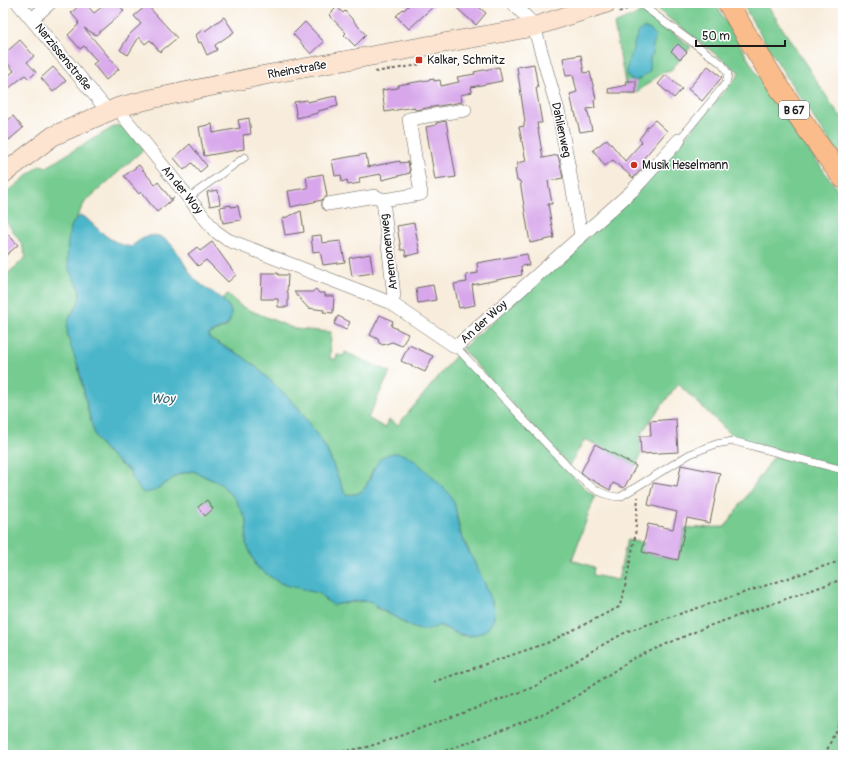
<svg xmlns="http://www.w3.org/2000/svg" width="846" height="758" font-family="Pangolin,sans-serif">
	<rect width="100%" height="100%" fill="#fff"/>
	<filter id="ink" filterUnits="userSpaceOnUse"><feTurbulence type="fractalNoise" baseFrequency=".025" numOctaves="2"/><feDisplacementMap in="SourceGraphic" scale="8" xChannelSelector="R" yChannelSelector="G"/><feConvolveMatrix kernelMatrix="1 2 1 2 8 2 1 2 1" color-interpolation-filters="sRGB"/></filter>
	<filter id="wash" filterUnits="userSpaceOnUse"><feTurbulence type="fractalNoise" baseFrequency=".012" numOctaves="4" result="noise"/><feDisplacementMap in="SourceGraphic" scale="16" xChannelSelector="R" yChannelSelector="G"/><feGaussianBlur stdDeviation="0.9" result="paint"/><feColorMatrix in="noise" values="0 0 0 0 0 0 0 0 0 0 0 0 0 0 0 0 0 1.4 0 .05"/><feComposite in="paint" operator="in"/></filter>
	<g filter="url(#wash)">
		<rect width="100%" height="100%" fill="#f8eddc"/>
		<path fill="#74cb90" stroke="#487456" d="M649,3H715L757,74L792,127L843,197V468L735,438L678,384L650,421L640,436L641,454L636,466L585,439L569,466L462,349L636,194L740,73Z
			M742,3H766L832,105L843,119V160C807,110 773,57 742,3Z
			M644,11L691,47L671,70L663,72L636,93H627L614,24Z
			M117,125L127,129L144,149L85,202L71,228L70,271L79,288L80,293L79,303L70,319L68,334L78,367L89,415L119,464L130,471L168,481L179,474L193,471L221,484L235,499L247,521L246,543L257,567L278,582L289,586L300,588L308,591L319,593C321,595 323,598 325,600C336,607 357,601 370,601L379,610L394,616L405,624L439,625L460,635L470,636L477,634L493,603L460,532L455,506L373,468C367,484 366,497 345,494L326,448L297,406L255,366L242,356L209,338V334L226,327L229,323L231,313L230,308L223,300L227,294L242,307L295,329L331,332L330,359H336L337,355L344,356L345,352L390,372L368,418L383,427H386L389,420L398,425L458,353L567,470L588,491L595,496L572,560L594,567L593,575L618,580L627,540L644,543L642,552L678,560L685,528L725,527L775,455L843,473V755H3V278L26,257L21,243L3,217V196L40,165L47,167L74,150Z"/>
		<path fill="#4cb6ca" stroke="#346973" d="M644,28L651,30L656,36L652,49L653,53L650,58V71L636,81C621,79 628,61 632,52C635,44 635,32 644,28Z
			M81,216L85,217C100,231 110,243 131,247C138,240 152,232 161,237C179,245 184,270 198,282C207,290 229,300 231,312C232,328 219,328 209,334V338L242,356L255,366L297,406L326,448L345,494C373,499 366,469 384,456C390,453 395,452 402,454C405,455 410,457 413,459C419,464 446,489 450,495C458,507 456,520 460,533C468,554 496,596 494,617C494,621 488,629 484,631C468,641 454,632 439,625C420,638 409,624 393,616C383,610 379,610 370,601H357L333,605L326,600L319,593L309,591L300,588L289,586L278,582L257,567L246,543L247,521L235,499L221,484L193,471L179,474L154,491L143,493L131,478L130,471C118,463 106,452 97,440C94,435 93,428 91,422C86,404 83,384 78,366C74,354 67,340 67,328C67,315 80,307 80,294C80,284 72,278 69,269C66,257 66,220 81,216Z"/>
		<g id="blocks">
			<path fill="#d8a7eb" d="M82,3H85L94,13L107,3H117L124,11L96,35L84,28L119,69L106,80L93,64L97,61L84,46L80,49L68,35L79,24L77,23L79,22L71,13Z
				M411,3H437L409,29L396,16L403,9L404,10Z
				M451,3H474L486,13L476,25Z
				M147,5L177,38L160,52L150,40L145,44L139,37L128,55L120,50L130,34L141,24L134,16Z
				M337,7L343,13L345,11L366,35L355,46L344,35L346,33L329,15Z
				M224,17L234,32L215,45L217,50L207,55L201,42L199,43L196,35L203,29L205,31Z
				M305,22L324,42L311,54L293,34Z
				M20,40L34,56L27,62L36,72L29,79L25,75L7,90L3,85V80L14,71L3,58V55Z
				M678,44L687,52L680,59L671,51Z
				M581,55L584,73L590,72L596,99L594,100L595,108L587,109L592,130L580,132L575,112H574L570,94L577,92L573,75L566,76L563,58Z
				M534,64L538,88H536L542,123H537L543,158L558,155L563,178L548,181L552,204H548L554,238L530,243L520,181H517L515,169L518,167L517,163L526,161L519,127L524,126V123L525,122L517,67Z
				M708,66L722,77L702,101L688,89Z
				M53,67L66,81L53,92L41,78Z
				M499,67L502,81L471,87L472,92L461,95L462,102L415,110L414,107L385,112L382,90L398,88V85L434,79V81L440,80L441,86L459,82L457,77L475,74L474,72Z
				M666,75L682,89L674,98L658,84Z
				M626,81H636V93H609L608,89L627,85Z
				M336,96L338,106L318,111V113L297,118L294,102L307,100V102Z
				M13,116L23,128L9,140L3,134V125Z
				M249,118L251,134L243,135L244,149L204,156L199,127L212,124L213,133L240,128L238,120Z
				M655,120L667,131L643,159L647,163L633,178L613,160L605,166L593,150L607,139L625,161L642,142L639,139L646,130V128Z
				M446,121L456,177L435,180L426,127L436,125V123Z
				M190,144L207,166L200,172L192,163L184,170L174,158Z
				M366,154L368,167L400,161V163L408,162L410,173L382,180L381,174L359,178L360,183L348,185L347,180L342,182L341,175L335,176L332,160Z
				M139,165L155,185L158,182L170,198V199L174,198L157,212L141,192L139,194L124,176Z
				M323,174L327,196L322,200L291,207L288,191L308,188L306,177Z
				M218,190L220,204L210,206L207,192Z
				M231,205V207L238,206L241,220L223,223L220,207Z
				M301,211L304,232L285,235L282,219Z
				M414,223L420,253L406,256L405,250H401L397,226Z
				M3,229L18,245L3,258Z
				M321,235L322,243L341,241L345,262L323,265L320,251L313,252L311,236Z
				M212,242L236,275L228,282L206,260L198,266L188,254L197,247L200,251Z
				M370,254L373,273L352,276L349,258Z
				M527,254L529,265L521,266L522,275L472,285L475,305L459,308L454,284L467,282L466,275L478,273L477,263Z
				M262,273H278V275H288L287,292H288V307H278V299H261Z
				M433,285L436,300L418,303L416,288Z
				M316,289L319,293H325V296H334L333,313L323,312L324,310L308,308L294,292H312Z
				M380,315L393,321L391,326L408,334L402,346L392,342L383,345L379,343L378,339L370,335Z
				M338,316L350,322L346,330L334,324Z
				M409,345L433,356L425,372L401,361Z
				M676,419L678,452L641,454L640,436H651L650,421Z
				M595,444L636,466L624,488L613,483L610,490L588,478L581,472Z
				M681,465L720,473L710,523L687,518L678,560L642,552L648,524L673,529L677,512L648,505L653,483L677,487Z
				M207,500L213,509L205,516L198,507Z"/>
		</g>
	</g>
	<g filter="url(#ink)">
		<use href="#blocks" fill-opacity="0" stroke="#69655f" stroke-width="1"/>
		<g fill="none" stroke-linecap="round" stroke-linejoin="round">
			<defs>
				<path id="lane" d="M639,3L722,64L728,74L726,83L679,140
					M188,198L245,157
					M456,347L567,466C581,480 600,497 620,497L690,454L716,444L733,441L843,470"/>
				<path id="street" d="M18,3L108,111
					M513,3L531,22L537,37L559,114L581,235
					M32,19L50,3
					M119,107L124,117L215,231L228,240L391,303L456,347L632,191L679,140
					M328,204L375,196L383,200
					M391,303L394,296L383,200L421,194L409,119L465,110"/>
				<path id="secondary" d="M3,174L53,136L119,107L151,99L265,75L533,27L607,3"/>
				<path id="primary" d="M728,3C762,64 801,122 843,178"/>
			</defs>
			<use href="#lane" stroke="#69655f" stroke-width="8"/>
			<use href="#street" stroke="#69655f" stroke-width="14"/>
			<use href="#secondary" stroke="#69655f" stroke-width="20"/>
			<use href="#primary" stroke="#69655f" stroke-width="22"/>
			<path stroke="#69655f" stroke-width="2" stroke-dasharray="3 3" stroke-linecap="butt" d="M619,12L632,7
				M375,72L413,66L420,64
				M433,682L547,643L619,607L623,597L635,537L638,497
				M294,755L352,750L367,747L386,741L523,691L534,687L597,648L628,631L843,560
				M434,755L544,714L569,701L632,659L706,627L843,579
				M825,755L843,713"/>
			<use href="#lane" stroke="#fff" stroke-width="7"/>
			<use href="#street" stroke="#fff" stroke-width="13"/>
			<use href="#secondary" stroke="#fde4d0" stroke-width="19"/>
			<use href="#primary" stroke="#f9bc8a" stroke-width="21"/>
		</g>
	</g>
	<g fill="#c8321e" stroke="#fff" stroke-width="1.5">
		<rect x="415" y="56" width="8" height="8" rx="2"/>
		<circle cx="634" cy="165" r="4"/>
	</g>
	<g text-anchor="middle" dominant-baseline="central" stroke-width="3" stroke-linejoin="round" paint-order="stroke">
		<rect fill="#fff" stroke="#606060" stroke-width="1" x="779" y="101" width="30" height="18" rx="3"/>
		<g font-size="11" font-weight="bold" fill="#1c1c1c">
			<text x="794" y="110">B 67</text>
		</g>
		<g font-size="12" fill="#1c1c1c" stroke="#fff">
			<text transform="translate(63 57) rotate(51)">Narzissenstraße</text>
			<text transform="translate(297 70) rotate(-10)">Rheinstraße</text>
			<text transform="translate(561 130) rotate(78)">Dahlienweg</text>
			<text transform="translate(182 190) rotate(51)">An der Woy</text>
			<text transform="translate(389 252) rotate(-97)">Anemonenweg</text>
			<text transform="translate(484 322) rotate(-42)">An der Woy</text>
		</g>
		<g font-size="12" fill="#1c1c1c" stroke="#fff" text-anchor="start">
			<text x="427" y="60">Kalkar, Schmitz</text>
			<text x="642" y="165">Musik Heselmann</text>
		</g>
		<g font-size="13" font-style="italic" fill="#32616a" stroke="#fff">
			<text x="163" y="399">Woy</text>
		</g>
	</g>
	<rect width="846" height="758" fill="none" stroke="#fff" stroke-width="16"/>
	<path d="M696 40v6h89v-6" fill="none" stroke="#1c1c1c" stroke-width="2"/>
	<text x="702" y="40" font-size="12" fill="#1c1c1c" stroke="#ffffff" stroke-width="3" paint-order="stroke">50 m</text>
</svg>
